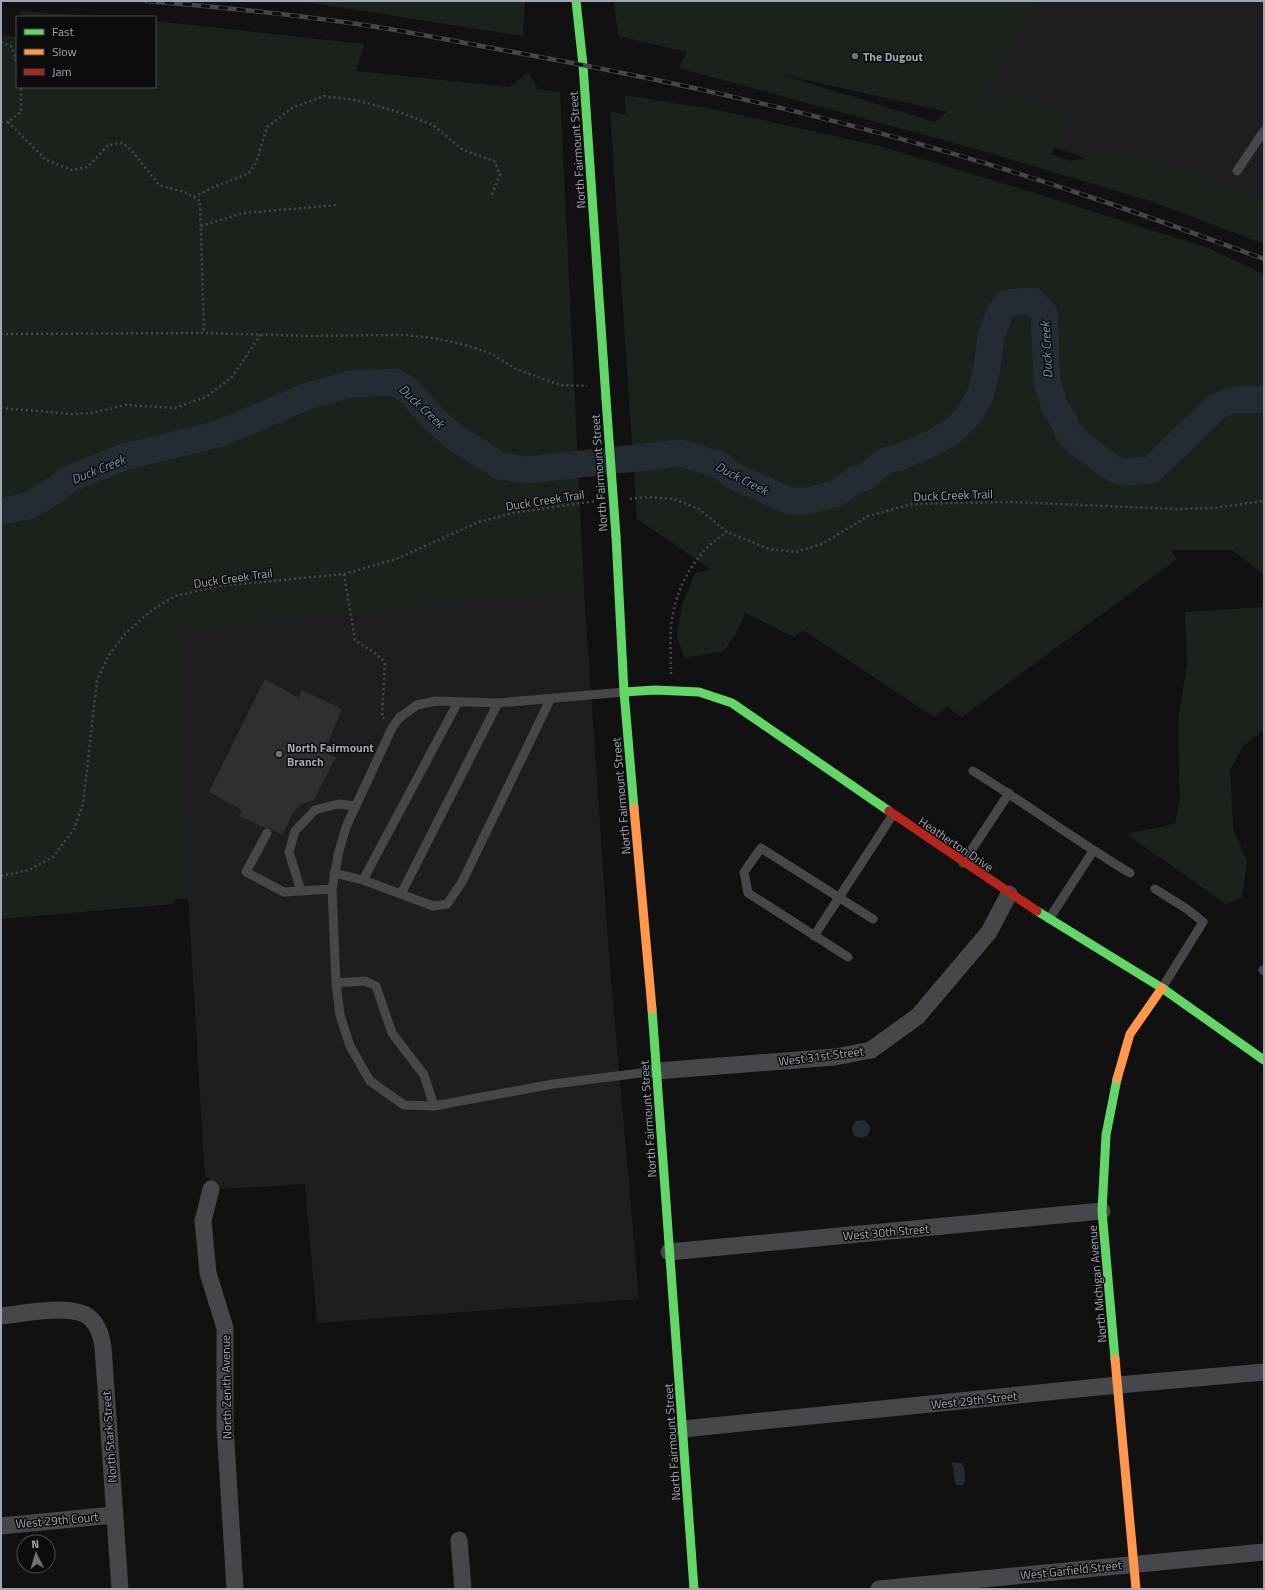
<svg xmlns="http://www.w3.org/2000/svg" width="1265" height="1590" font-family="'Titillium Web',sans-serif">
	<rect width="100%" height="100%" fill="#111112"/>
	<path fill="#1e1e20" d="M1040,1H1264V221L968,117Z
		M584,591L609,956L639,1299L317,1323L305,1184L221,1189L205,1176L188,898L180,630Z"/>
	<path fill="#1b221c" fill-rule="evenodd" d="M298,1H525L523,36Z
		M614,1H1040L979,100L1019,94L1071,117L1051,154L1071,161L1114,150L1198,172L1264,201V244L1150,201L976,149L679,68L687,52L618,36ZM776,73L947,112L935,122Z
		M20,11L108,17H22Z
		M155,21L364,44L356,71L510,87L528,72L538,89L560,92L584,591L181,630L188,898L174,900V904L1,919V35L17,37V87H155Z
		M625,95L717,110L883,147L1031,192L1208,248L1264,274V575L1232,550H1171L1177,559L962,717L947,707L934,717L803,630L794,637L745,613L738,630L724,651L685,658L677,637L682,606L695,573L711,569L637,519L610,111L626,115Z
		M1264,607V730L1243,746L1230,770L1233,828L1247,861L1242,898L1226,904L1126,834L1175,824L1180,800L1178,721L1187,664L1185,612Z"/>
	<path fill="#252b33" d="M852 1129a9 9 0 1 1 18 0a9 9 0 1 1-18 0Z
		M953,1462L961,1463L964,1466L965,1482L963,1485H958L955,1483L953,1466L951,1464Z"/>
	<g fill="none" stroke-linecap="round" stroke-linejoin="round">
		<path stroke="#252b33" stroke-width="27" d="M1,511L28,506L57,489L67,480L124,457L218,434L308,396L351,384L395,382L409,391L433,418L454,437L500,466L527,470L680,453L720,465L732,475L790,501H808L837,493L855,480L866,477L884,461L900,457L932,443L953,431L968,416L980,396L986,373L991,337L1000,312L1007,303L1032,301L1044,313L1047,381L1055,408L1064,421L1068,432L1080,444L1115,470L1129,472L1151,470L1216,407L1232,400L1264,399"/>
	</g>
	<path fill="#2f2f31" d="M265,679L299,698L302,690L342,709L324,752L336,757L314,800L300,805L292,814L282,835L269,828H265L239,816L242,810L209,792Z"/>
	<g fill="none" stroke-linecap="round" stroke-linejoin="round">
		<path stroke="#47484c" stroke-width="2.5" stroke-dasharray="2 3" stroke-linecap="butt" d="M1,42L12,47L17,64
			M1,122H8L21,112V87
			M8,122L46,160L72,170L88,167L108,145L123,143L132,151L159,185L187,193L200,201L204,333
			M194,197L214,187L249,173L256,163L267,127L292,108L324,96L356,100L402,113L433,125L463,150L494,161L500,174L492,195
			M201,226L243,213L338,205
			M1,334L204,333L306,336L405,335L433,338L466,345L492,354L516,369L560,385L587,386
			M1,408L72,414L91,413L126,405L175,408L206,397L232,377L261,334
			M630,499L647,497L674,499L699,509L727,532L769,549L796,552L822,544L868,516L912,504L1012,502L1175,509L1213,508L1264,501
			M344,574L355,640C365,648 377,652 385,663L382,716L384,719
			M671,674C671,659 670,643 671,628C673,599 687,567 708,547C713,541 721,537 727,532
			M1,876L29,870L53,857L74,829L83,804L97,680L109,655L125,634L152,610L175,596L219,586L344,574L396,559L479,522L513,513L595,501"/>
		<path stroke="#46474a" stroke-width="9" d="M1237,171L1264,131
			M624,692L498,703L436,701L417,705L399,718L392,728L346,827L339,851L332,889L336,983L340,1015L350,1046L370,1081L404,1105L434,1106L553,1084L657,1071
			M973,771C1026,804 1077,841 1130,873
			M267,833L246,872L284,892L332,889
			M963,863L1009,793
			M334,873L363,880L458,702
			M363,880L433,906L447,904L462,882L550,700
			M1155,889L1187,909L1203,922L1162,988
			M301,891L289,852L295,831L315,810L338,804L356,806
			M401,894L498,703
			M1049,919L1093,851
			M814,936L892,816
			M848,957L748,893L744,872L761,848L873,919
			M1263,970L1264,971
			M336,983L365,981L376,986L392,1033L424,1075L434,1106"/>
		<path stroke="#46474a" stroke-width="17" d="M657,1071L835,1057L871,1050L918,1016L989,932L1009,894
			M211,1189L203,1221L208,1273L225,1328V1426L235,1589
			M669,1252L1102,1211
			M1,1316C23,1314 75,1302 91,1319C99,1327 101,1336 103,1347L120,1589
			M683,1429L1118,1385L1264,1372
			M1,1526L114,1515
			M459,1540L463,1589
			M879,1589L1264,1552"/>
		<path stroke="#63d668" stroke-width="9" d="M576,1L583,65L606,399
			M616,536L624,692L634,808
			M624,692L655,690L699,692L732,703L889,811
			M1037,911L1162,988L1264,1060
			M652,1009L694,1589
			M1115,1359L1102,1211L1106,1135L1117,1079"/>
		<path stroke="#ff974d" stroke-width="9" d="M634,808L652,1009
			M1117,1079L1130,1034L1162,988
			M1115,1359L1136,1589"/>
		<path stroke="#b3261e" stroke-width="9" d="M889,811L1037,911"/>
		<defs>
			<path id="rail" d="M147,1C222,7 296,15 371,26C422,34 473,45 524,54C716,89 906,134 1090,197C1148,216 1206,238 1264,259"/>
		</defs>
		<use href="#rail" stroke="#46474b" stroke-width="4.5"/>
		<use href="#rail" stroke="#0c0c0d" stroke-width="3" stroke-dasharray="9" stroke-linecap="butt"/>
		<path stroke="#63d668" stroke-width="9" d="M606,399L616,536"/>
	</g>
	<g fill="#6f727b" stroke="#0c0c0d" stroke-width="1.5">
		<circle cx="855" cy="56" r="4"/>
		<circle cx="279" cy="754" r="4"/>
	</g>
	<g text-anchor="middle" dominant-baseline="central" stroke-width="3" stroke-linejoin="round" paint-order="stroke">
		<g font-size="12" font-weight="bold" fill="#a1a6b4" stroke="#0c0c0d" text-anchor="start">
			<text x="863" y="56">The Dugout</text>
			<text x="287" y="747">North Fairmount<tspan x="287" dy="14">Branch</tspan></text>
		</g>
		<g font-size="12" fill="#a1a6b4" stroke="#0c0c0d">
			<text transform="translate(577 150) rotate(-94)">North Fairmount Street</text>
			<text transform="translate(599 473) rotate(-94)">North Fairmount Street</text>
			<text transform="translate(953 495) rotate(-2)">Duck Creek Trail</text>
			<text transform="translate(545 500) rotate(-9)">Duck Creek Trail</text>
			<text transform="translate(233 578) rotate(-8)">Duck Creek Trail</text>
			<text transform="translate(621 796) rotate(-95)">North Fairmount Street</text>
			<text transform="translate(956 844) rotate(34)">Heatherton Drive</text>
			<text transform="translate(821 1056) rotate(-7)">West 31st Street</text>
			<text transform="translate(648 1119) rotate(-94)">North Fairmount Street</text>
			<text transform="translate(886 1232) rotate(-5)">West 30th Street</text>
			<text transform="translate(1097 1284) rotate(-95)">North Michigan Avenue</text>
			<text transform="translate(226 1387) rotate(-91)">North Zenith Avenue</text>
			<text transform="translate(974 1400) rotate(-6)">West 29th Street</text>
			<text transform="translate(109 1437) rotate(-94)">North Stark Street</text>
			<text transform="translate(672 1442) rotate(-94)">North Fairmount Street</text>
			<text transform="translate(57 1520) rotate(-5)">West 29th Court</text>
			<text transform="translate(1071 1570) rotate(-6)">West Garfield Street</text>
		</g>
		<g font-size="13" font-style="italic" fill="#7692b1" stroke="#0c0c0d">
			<text transform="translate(1046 350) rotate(-93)">Duck Creek</text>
			<text transform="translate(422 406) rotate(43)">Duck Creek</text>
			<text transform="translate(98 469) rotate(-22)">Duck Creek</text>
			<text transform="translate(742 478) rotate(27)">Duck Creek</text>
		</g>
	</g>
	<rect width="1265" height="1590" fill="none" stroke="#a1a6b4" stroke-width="4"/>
	<rect x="16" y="16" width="140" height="72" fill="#0c0c0d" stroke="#484a50"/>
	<rect x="24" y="29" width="20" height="6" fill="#63d668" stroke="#484a50"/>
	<text x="52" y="36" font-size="12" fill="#a1a6b4">Fast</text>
	<rect x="24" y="49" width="20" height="6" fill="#ff974d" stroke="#484a50"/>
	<text x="52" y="56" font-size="12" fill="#a1a6b4">Slow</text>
	<rect x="24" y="69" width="20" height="6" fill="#b3261e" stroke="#484a50"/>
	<text x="52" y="76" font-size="12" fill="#a1a6b4">Jam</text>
	<g transform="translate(36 1554) rotate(355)"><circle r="19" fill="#0c0c0d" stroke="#484a50"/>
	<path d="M0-3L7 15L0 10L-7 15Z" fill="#6f727b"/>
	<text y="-6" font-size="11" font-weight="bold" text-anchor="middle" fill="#a1a6b4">N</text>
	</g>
</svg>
